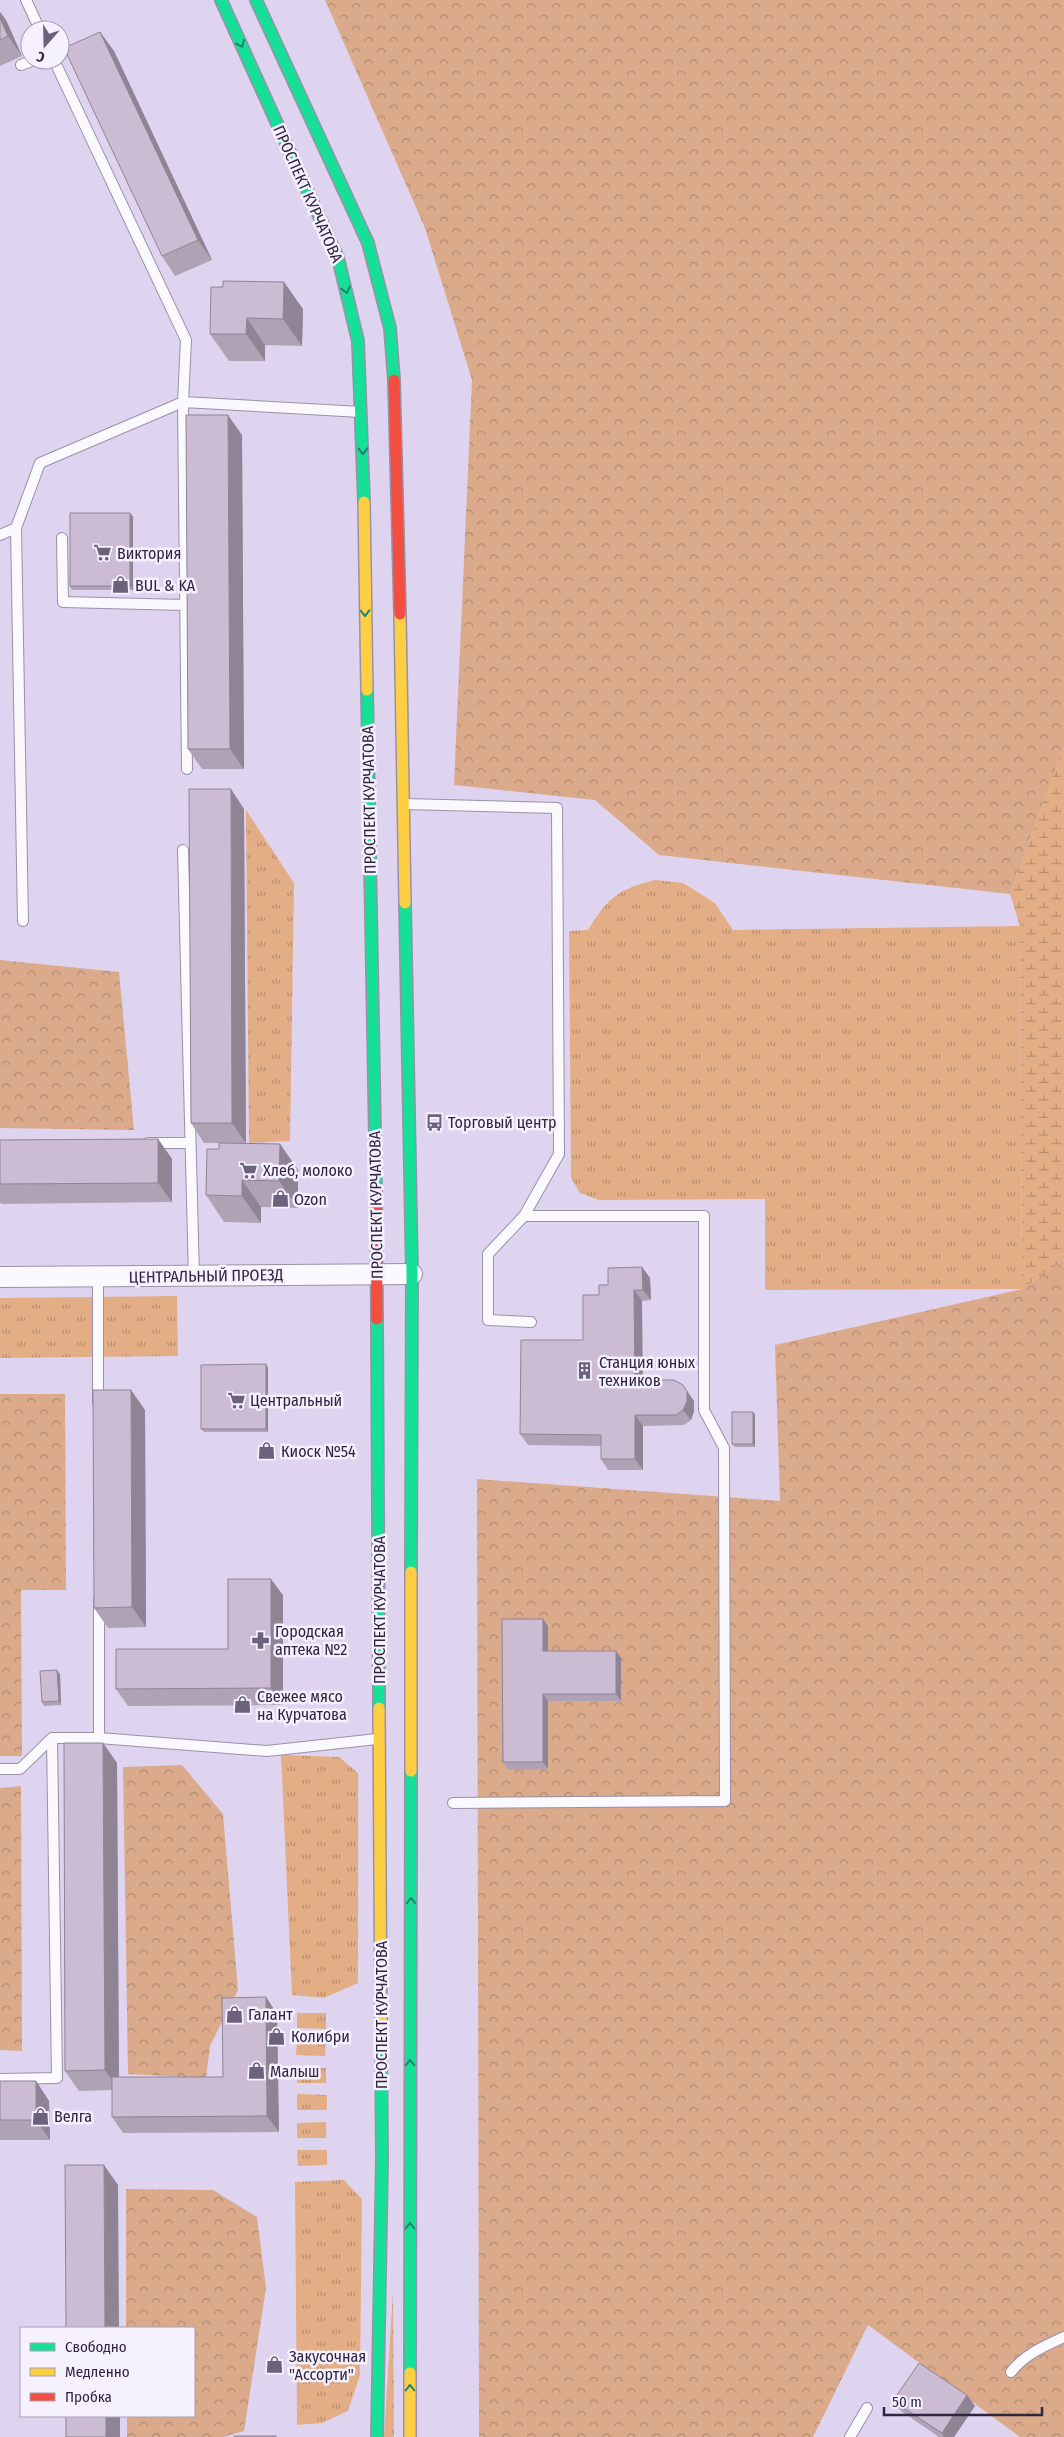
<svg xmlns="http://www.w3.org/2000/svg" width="1064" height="2437" font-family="'Fira Sans Condensed',sans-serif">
	<defs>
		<pattern id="grass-tufts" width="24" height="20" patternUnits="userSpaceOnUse" patternTransform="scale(1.25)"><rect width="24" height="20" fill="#e3ae85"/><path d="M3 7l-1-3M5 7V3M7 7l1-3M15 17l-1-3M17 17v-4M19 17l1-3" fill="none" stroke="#b88d6e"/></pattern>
		<pattern id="forest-crowns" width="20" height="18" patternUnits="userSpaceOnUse" patternTransform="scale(1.25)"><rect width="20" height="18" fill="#daaa8b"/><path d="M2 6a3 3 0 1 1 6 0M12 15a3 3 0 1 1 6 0" fill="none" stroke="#b18a73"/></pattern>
		<pattern id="wetland-marsh" width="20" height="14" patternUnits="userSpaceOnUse" patternTransform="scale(1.25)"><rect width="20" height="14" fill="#e3ae85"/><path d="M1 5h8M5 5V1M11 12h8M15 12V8" fill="none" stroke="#b88d6e"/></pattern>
	</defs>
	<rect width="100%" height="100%" fill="#dfd4f0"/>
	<path fill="url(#grass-tufts)" d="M246,810L294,883L290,1141L249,1143Z
		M655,880L683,883L715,903L733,930L1020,926L1022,1289L765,1290V1199L599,1200L580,1193L571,1178L569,931L588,930C608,898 618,889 655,880Z
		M177,1296L178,1356L0,1358V1298Z
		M281,1755L339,1757L358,1773V1983L324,1998L292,1995Z
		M297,2013H326V2029L297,2028Z
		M297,2040H326L325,2056L296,2055Z
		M297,2067L326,2068V2083H297Z
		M297,2094L327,2095V2110H297Z
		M326,2122V2138H297V2123Z
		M297,2150H327V2165L298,2166Z
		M344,2180L362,2199L360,2375L348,2411L322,2423L297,2425L295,2182Z
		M393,2291L394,2437H384Z"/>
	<path fill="url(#forest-crowns)" d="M325,0H1064V746L1010,894L659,855L595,800L454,785L472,380L425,228Z
		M0,960L119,972L134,1130L0,1128Z
		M1064,1260V2437H1020L868,2325L813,2437H479L477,1479L780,1501L775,1345L1022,1289Z
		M0,1394H65L66,1590H21L22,1756H0Z
		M182,1765L223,1814L238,1990L210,2046L206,2078L128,2074L123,1767Z
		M21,1786L22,2051L0,2050V1788Z
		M126,2189L213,2190L257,2217L266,2288L244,2431L223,2437H127V2416H194V2328H126Z"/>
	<path fill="url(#wetland-marsh)" d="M1064,746V1260L1022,1289L1020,926L1010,894Z"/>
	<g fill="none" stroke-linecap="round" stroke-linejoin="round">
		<defs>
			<path id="lane" d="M26,0L40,30
				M21,65L34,60
				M16,528L23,921
				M0,535L16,528L40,463L183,402L186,340L54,60
				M62,538L63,602L185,605
				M187,769L183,402L361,412
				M405,804L557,808L559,1154L524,1216L488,1254V1320L531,1322
				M183,850L194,1277
				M148,1143H190
				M98,1403V1277
				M99,1600V1738
				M0,1769H20L52,1738H99L267,1751L377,1739
				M453,1803L725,1801L724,1448L704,1410V1216H524
				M0,2079L57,2078L52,1738
				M1011,2372C1024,2355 1044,2346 1064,2337
				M850,2437L867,2408"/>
			<path id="street" d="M0,1277L412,1274"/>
			<path id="fast" d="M221,0L338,258L358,341L364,502
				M256,0L368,243L390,328L394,380
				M367,690L376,1192
				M405,903L412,1274L411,1572
				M377,1319L379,1708
				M410,2373L411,1771
				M377,2437L382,2159L381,2035"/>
			<path id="slow" d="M364,502L367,690
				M400,614L405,903
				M379,1708L381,2035
				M411,1771V1572
				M410,2437V2373"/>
			<path id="jam" d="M394,380L400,614
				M376,1192L377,1319"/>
		</defs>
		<use href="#lane" stroke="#9a90a7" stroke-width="12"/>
		<use href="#street" stroke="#9a90a7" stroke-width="22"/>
		<use href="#fast" stroke="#9a90a7" stroke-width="14"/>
		<use href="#slow" stroke="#9a90a7" stroke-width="14"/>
		<use href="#jam" stroke="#9a90a7" stroke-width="14"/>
		<use href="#lane" stroke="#faf9fd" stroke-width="10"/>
		<use href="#street" stroke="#faf9fd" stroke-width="20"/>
		<use href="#fast" stroke="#16e098" stroke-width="11"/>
		<use href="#slow" stroke="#ffcf43" stroke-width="11"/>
		<use href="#jam" stroke="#f24e42" stroke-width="11"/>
	</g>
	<path fill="#afa2b5" d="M0,12L6,20L22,56L0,66Z
		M100,32L114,51L212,260L175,276L162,256Z
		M223,287L303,309L302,346L265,345V361H229L210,334Z
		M242,435L244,769H202L188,749Z
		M130,513L133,517V590H72L70,586Z
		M244,809L246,1143L280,1144L298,1170V1208L261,1207V1223L224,1222L206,1195L219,1149V1143H204L191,1123Z
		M158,1139L172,1159V1202L1,1204L0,1202V1140Z
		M642,1267L650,1278L651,1300L642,1301V1380L694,1401V1411L691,1420L684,1425L643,1426V1470H608L601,1459V1446L528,1445L520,1434L583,1340L599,1295L608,1285Z
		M266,1364L268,1368V1432H204L201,1429Z
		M145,1410L146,1627L108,1628L94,1608Z
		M753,1412L755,1415V1447H735L732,1444Z
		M283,1595V1705L128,1706L116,1689L228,1649Z
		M548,1626V1651L621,1658V1701H548V1769L508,1770L503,1762Z
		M60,1674L61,1705L44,1706L42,1702Z
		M103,1743L117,1763L119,2077H223L266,1997L277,2014L279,2132L123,2133L112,2117V2090L79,2091L65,2071Z
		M0,2081H36L49,2101L50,2140H0Z
		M893,2401L975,2406L954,2437H939L901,2411Z"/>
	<path fill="#8e8494" d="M0,12L6,20L22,56L8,36L0,18Z
		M100,32L114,51L212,260L198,240Z
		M284,282L303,309L302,346L283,319Z
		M247,318L265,345V361L246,334Z
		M228,415L242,435L244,769L230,749Z
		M130,513L133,517V590L130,586Z
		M231,789L244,809L246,1143L232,1123Z
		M158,1139L172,1159V1202L158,1183Z
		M280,1144L298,1170V1208L279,1181Z
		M242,1180L261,1207V1223L242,1196Z
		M642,1267L650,1278L651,1300L643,1290Z
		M634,1290L642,1301L643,1391L635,1380Z
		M266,1364L268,1368V1432L266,1429Z
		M131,1390L145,1410L146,1627L132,1607Z
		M687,1391L694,1401V1411L691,1420L683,1410Z
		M753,1412L755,1415V1447L753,1444Z
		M635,1415L643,1426V1470L635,1459Z
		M271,1579L283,1595V1705L271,1688Z
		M543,1619L548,1626V1658L543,1651Z
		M616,1651L621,1658V1701L616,1694Z
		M57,1670L60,1674L61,1705L59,1701Z
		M543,1694L548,1701V1769L543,1762Z
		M103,1743L117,1763L119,2090L105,2070Z
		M266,1997L277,2014L279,2132L267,2116Z
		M36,2081L49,2101L50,2140L36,2120Z
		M104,2165L118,2185L119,2328H105Z
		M967,2395L975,2406L954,2437H944L942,2433Z
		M106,2416H120V2437H106Z"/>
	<path fill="#cbbcd3" stroke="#8e8494" d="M0,18L8,36L0,40Z
		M100,32L198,240L162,256L64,48Z
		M223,281L284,282L283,319L247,318L246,334H210L211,287H223Z
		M186,415H228L230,749H188Z
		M70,513H130V586H70Z
		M189,789H231L232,1123H191Z
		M158,1139V1183L0,1184V1140Z
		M219,1143L280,1144L279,1181L242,1180V1196L206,1195L207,1149H219Z
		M642,1267L643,1290H634L635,1380H674L683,1385L687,1391V1401L683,1410L676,1415H635V1459H601V1435L520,1434L521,1340H583V1295H599V1285H608V1268Z
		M266,1364V1429H201V1365Z
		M93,1390H131L132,1607L94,1608Z
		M732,1412H753V1444H732Z
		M228,1579H271V1688L116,1689V1649H228Z
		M502,1619H543V1651H616V1694H543V1762H503Z
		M57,1670L59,1701L42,1702L40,1671Z
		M64,1743H103L105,2070L65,2071Z
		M266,1997L267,2116L112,2117V2077H223L222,1998Z
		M0,2081H36V2120H0Z
		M65,2165H104L105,2328H66Z
		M919,2363L967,2395L942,2433L893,2401Z
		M66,2416H106V2437H66Z
		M234,2436H276V2437H234Z"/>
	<defs><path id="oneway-chevron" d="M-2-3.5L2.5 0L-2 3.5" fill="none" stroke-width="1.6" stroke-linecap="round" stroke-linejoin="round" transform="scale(1.25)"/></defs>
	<g stroke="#23826c">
		<use href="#oneway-chevron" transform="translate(241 44) rotate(66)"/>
		<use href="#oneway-chevron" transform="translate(346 290) rotate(76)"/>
		<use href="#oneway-chevron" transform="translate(363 451) rotate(89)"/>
		<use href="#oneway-chevron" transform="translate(365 613) rotate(89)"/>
		<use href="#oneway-chevron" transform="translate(411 1901) rotate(-90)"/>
		<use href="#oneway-chevron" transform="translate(410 2063) rotate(-90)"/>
		<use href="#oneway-chevron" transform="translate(410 2226) rotate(-90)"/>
		<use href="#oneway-chevron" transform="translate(410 2388) rotate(-90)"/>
	</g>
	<defs>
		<symbol id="supermarket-bare" viewBox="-9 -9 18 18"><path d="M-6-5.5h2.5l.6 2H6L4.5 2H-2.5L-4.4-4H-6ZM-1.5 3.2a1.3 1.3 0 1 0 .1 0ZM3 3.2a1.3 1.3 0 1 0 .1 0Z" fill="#6d627d" stroke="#f6f1ff" stroke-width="2.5" paint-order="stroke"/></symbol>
		<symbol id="shop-bare" viewBox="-9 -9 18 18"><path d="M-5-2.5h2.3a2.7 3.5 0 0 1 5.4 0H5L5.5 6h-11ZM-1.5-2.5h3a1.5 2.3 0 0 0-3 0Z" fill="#6d627d" stroke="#f6f1ff" stroke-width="2.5" paint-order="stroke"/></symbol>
		<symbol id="bus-bare" viewBox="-9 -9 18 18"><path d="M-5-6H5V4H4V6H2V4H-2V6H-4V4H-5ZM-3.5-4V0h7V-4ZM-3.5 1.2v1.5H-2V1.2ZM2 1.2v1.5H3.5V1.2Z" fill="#6d627d" stroke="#f6f1ff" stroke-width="2.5" paint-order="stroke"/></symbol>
		<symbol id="building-bare" viewBox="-9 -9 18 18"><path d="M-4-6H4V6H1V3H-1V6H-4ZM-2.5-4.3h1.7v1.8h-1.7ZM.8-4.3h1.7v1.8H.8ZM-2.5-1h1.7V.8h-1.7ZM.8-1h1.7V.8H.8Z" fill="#6d627d" stroke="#f6f1ff" stroke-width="2.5" paint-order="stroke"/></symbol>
		<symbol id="pharmacy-bare" viewBox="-9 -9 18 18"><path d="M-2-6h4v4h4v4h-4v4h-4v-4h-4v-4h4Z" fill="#6d627d" stroke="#f6f1ff" stroke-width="2.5" paint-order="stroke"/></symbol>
	</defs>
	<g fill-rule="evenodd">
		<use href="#supermarket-bare" x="90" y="540" width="25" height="25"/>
		<use href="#shop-bare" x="108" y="572" width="25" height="25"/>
		<use href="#bus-bare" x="422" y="1110" width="25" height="25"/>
		<use href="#supermarket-bare" x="236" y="1158" width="25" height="25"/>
		<use href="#shop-bare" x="268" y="1186" width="25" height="25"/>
		<use href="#building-bare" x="572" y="1358" width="25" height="25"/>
		<use href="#supermarket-bare" x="224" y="1388" width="25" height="25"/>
		<use href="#shop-bare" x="254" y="1438" width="25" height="25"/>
		<use href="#pharmacy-bare" x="248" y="1628" width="25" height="25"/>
		<use href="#shop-bare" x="230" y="1692" width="25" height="25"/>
		<use href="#shop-bare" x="222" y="2002" width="25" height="25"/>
		<use href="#shop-bare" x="264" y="2024" width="25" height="25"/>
		<use href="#shop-bare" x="244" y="2058" width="25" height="25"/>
		<use href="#shop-bare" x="28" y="2104" width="25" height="25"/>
		<use href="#shop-bare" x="262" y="2352" width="25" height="25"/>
	</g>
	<g text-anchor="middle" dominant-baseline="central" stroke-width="5" stroke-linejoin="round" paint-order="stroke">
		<g font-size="16" fill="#30253f" stroke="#f6f1ff">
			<text transform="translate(308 194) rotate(66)">ПРОСПЕКТ КУРЧАТОВА</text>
			<text transform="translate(369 800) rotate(-91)">ПРОСПЕКТ КУРЧАТОВА</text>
			<text transform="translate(376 1205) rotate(-91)">ПРОСПЕКТ КУРЧАТОВА</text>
			<text transform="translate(206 1276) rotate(-1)">ЦЕНТРАЛЬНЫЙ ПРОЕЗД</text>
			<text transform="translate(379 1610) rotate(-90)">ПРОСПЕКТ КУРЧАТОВА</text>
			<text transform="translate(381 2015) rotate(-90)">ПРОСПЕКТ КУРЧАТОВА</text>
		</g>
		<g font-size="16" fill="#30253f" stroke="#f6f1ff" text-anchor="start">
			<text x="117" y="553">Виктория</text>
			<text x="135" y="585">BUL &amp; KA</text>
			<text x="448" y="1122">Торговый центр</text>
			<text x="263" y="1170">Хлеб, молоко</text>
			<text x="294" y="1199">Ozon</text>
			<text x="599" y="1362">Станция юных<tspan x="599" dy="18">техников</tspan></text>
			<text x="250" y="1400">Центральный</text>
			<text x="281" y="1451">Киоск №54</text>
			<text x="275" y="1631">Городская<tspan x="275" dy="18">аптека №2</tspan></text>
			<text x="257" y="1696">Свежее мясо<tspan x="257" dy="18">на Курчатова</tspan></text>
			<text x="248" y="2014">Галант</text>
			<text x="291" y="2036">Колибри</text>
			<text x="270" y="2071">Малыш</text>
			<text x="54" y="2116">Велга</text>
			<text x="289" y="2356">Закусочная<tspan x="289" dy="18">"Ассорти"</tspan></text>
		</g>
	</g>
	<rect x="20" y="2327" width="175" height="90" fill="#f6f1ff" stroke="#a79fb2"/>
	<rect x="30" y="2343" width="25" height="8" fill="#16e098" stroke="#a79fb2"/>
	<text x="65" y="2352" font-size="15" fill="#30253f">Свободно</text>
	<rect x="30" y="2368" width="25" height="8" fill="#ffcf43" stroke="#a79fb2"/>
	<text x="65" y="2377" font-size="15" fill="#30253f">Медленно</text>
	<rect x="30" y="2393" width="25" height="8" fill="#f24e42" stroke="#a79fb2"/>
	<text x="65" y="2402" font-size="15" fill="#30253f">Пробка</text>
	<g transform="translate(45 45) rotate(200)"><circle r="24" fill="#f6f1ff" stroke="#a79fb2"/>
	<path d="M0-4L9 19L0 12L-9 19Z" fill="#6d627d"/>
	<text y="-8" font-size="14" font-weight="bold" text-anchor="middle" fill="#30253f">С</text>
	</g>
	<path d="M884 2407v8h158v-8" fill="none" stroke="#30253f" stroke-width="2.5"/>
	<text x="892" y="2407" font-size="15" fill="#30253f" stroke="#f6f1ff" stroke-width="4" paint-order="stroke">50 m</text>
</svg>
